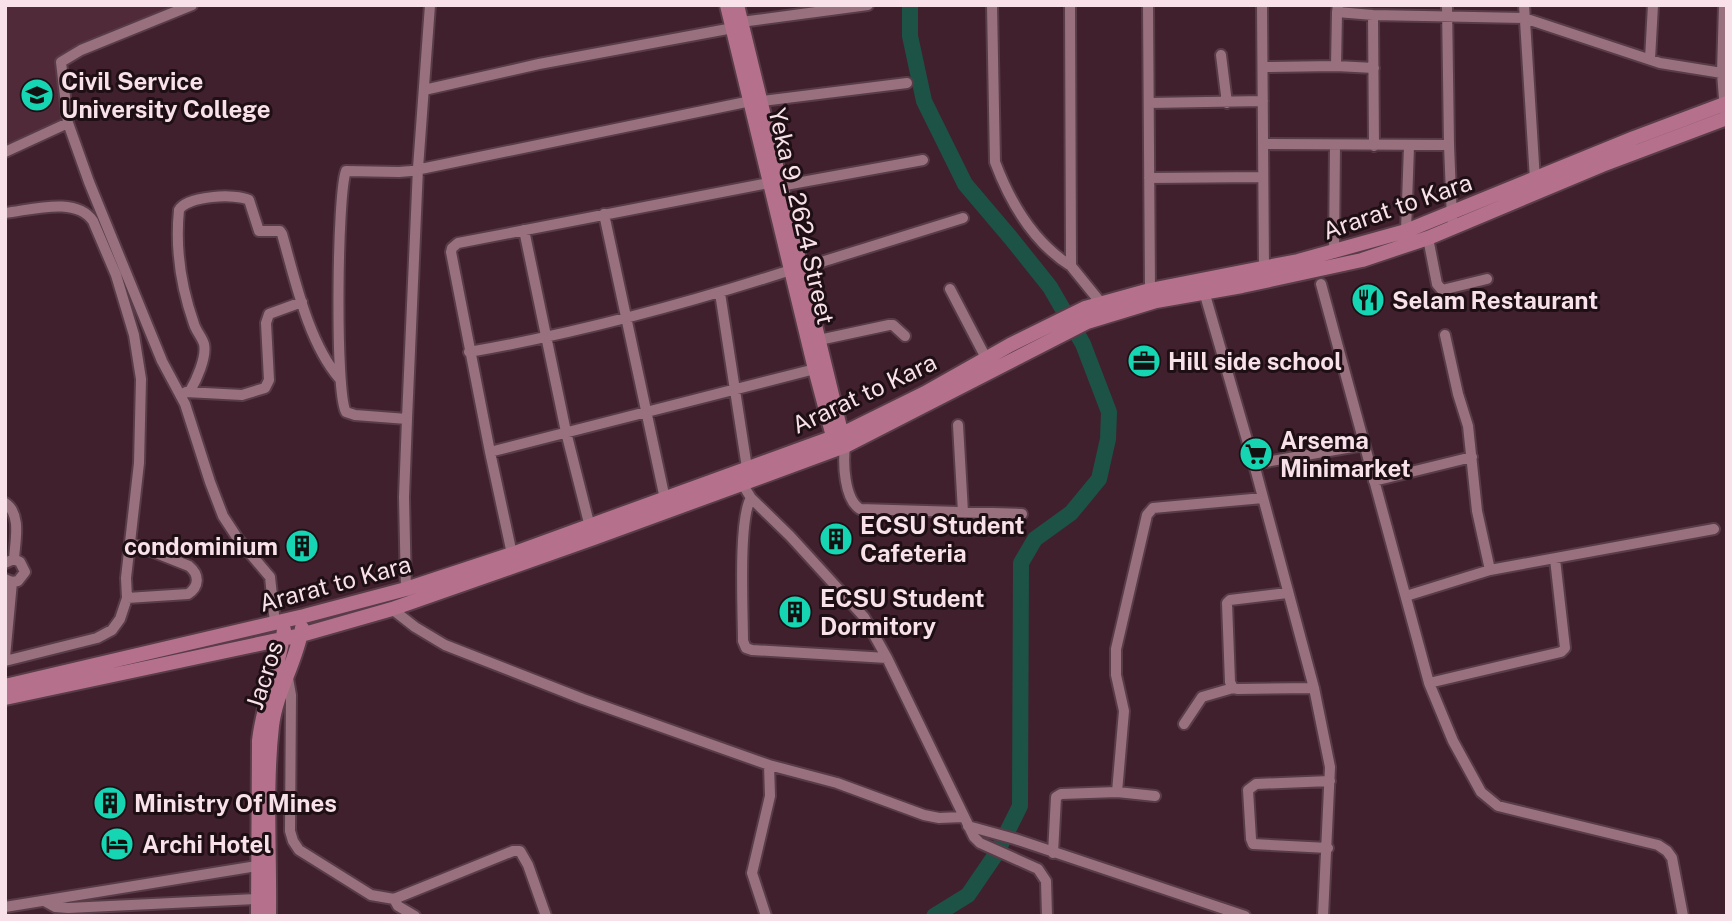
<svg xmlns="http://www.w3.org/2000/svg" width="1732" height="921" font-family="'Public Sans',sans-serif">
	<rect width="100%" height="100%" fill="#41202d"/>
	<path fill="#512a39" d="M5,5H186L188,10L64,63L73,127L5,152Z"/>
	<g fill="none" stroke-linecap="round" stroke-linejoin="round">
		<path stroke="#1c5346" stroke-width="16" d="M910,5V36L924,101L965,184L1010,237L1050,287L1083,344L1109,412L1108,439L1099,479L1071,513L1035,539L1021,563L1020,806L996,854L968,895L934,916"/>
		<defs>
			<path id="minor" d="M192,5L81,50L61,62L68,123L89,182L162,361L185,404L210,482L223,516L238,539L270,577L275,623
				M992,5L995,162C1010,202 1034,243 1071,266
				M1070,5L1071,266L1101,303
				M1148,5L1150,290
				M1262,5L1264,269
				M1338,5L1337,12L1373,15L1524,18L1660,63L1722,73L1725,111
				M1524,5L1535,180
				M1373,15L1374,146
				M741,22L868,5
				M1221,55L1227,103
				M1650,59L1653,5
				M1336,66L1337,12
				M1264,67L1336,66L1374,68
				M1722,73L1724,5
				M424,90L539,64L733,28
				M762,101L907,83
				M1149,103L1263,101
				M1264,144L1449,145L1447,5
				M1449,145L1452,219
				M5,152L68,123
				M1149,178L1263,177
				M780,186L923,160
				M5,213C32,210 76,196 93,221L116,275L134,335L141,379L139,463L126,578L127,598L120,619L112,630L97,638L5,661
				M604,214L665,499
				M524,230L566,432L591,531
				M1406,231L1409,146
				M1428,238L1437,284L1442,290L1487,279
				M1334,252L1335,145
				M802,268L963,218
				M1321,284L1429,683L1453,741L1481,792L1498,806L1658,845L1667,851L1672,858L1683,916
				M1203,288L1254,464L1314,688L1330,767L1323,916
				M950,289L986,358
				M720,293L747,468
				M1445,335L1458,394L1468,426L1477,511L1490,570
				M819,340L889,325H893L905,336
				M469,352C579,333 685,304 791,270
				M190,391C196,381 207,357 204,344C202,337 196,331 194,324C181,287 175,249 179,210C186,196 236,193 249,200L259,231H280L282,234C295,279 308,342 339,378
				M186,392L242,395L265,388L269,380L266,323L269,314L302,302
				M407,419L355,415L346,412C335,393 337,194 346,171L399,172L411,171L751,101
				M958,425L963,512
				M845,446C843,463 844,499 860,509L1022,514
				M490,452L815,369
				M1254,464L1364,445
				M1374,481L1472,457
				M743,485L751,498L790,536L864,617L887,658L974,837L980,843L1038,869L1046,881L1047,916
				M751,498C738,519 743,612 743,641L746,648L752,650L887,658
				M5,503C22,514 15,541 14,559
				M512,554L490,452L451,252L452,248L458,243L769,183
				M5,563L14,559L20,562L25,572L18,581L12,582L5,579
				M406,589L404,497L407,419L418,168L430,5
				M1287,593L1230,600L1227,603L1230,682L1233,688L1237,689L1314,688
				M1406,596L1490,570L1714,529
				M127,598L188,594C199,587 200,575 189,566L131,543
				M392,609L415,627L445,645L583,699L769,765L837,783L924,815L939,818L963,817
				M5,657L12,582
				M288,678L291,695L290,831L293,841L299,850L371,895L394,899L513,851H520L528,865L546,916
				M1429,683L1561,652L1565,648L1555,559
				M1184,724L1202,697L1233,688
				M1117,792L1155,796
				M968,826L1015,839L1245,916
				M1328,848L1253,844L1251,839L1248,790L1256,784L1330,781
				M1053,853L1056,797L1061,794L1117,792L1124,711L1116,675V649L1147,515L1153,508L1263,498
				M394,899L398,906L415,916
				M46,902L55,907L68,908L258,899
				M5,907L257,866
				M766,916L752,873L770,796L769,765"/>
			<path id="major" d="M727,5L815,369L835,444
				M737,5L842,436
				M5,686L304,616L406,589L512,554L842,434L925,393L1010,345L1085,308L1150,290L1298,261L1406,231L1634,138L1727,103
				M5,698L301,635L392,609L594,538L845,446L1087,322L1156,301L1242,286L1362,260L1428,238L1602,165L1727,118
				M258,916L259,741C263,703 279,668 284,630
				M269,916C270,853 265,788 272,726C276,692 296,663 302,628"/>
		</defs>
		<use href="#minor" stroke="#583c48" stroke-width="14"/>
		<use href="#major" stroke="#583c48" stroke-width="18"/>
		<use href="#minor" stroke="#98707e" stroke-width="10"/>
		<use href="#major" stroke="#b5718b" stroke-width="14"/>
	</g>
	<defs>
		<symbol id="university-disc" viewBox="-11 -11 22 22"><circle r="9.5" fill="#15d5b3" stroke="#1e0f15"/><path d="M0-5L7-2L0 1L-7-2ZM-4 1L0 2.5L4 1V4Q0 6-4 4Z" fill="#111"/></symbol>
		<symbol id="restaurant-disc" viewBox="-11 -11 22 22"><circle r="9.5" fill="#15d5b3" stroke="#1e0f15"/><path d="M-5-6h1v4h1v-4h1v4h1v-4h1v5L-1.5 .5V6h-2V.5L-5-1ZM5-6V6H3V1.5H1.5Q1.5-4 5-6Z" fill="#111"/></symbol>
		<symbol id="office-disc" viewBox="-11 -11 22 22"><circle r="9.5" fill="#15d5b3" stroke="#1e0f15"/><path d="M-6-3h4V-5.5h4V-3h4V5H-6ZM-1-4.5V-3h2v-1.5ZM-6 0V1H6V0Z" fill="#111"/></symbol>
		<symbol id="supermarket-disc" viewBox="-11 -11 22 22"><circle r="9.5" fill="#15d5b3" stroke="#1e0f15"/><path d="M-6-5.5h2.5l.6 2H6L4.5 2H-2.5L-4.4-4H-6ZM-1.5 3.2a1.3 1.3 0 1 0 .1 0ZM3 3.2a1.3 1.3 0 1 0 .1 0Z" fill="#111"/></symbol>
		<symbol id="building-disc" viewBox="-11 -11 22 22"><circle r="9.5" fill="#15d5b3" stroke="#1e0f15"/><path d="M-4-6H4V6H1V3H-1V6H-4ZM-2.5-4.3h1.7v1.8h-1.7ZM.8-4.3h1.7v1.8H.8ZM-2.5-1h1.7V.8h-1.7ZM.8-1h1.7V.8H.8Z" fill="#111"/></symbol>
		<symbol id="hotel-disc" viewBox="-11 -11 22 22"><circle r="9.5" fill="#15d5b3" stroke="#1e0f15"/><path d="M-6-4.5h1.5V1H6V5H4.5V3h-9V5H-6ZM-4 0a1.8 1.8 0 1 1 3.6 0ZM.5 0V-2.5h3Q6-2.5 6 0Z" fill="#111"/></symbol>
	</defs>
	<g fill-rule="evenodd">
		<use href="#university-disc" x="18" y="76" width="38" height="38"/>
		<use href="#restaurant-disc" x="1349" y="281" width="38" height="38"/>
		<use href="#office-disc" x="1125" y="342" width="38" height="38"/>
		<use href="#supermarket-disc" x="1237" y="435" width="38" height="38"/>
		<use href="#building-disc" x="817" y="520" width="38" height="38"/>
		<use href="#building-disc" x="283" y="527" width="38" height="38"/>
		<use href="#building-disc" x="776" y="593" width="38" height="38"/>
		<use href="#building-disc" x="91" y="784" width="38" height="38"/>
		<use href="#hotel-disc" x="98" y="825" width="38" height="38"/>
	</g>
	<g text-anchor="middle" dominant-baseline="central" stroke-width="6" stroke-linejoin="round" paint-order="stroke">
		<g font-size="24" font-weight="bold" fill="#f8e1e9" stroke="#1e0f15" text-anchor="start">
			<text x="61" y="81">Civil Service<tspan x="61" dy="28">University College</tspan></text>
			<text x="1392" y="300">Selam Restaurant</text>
			<text x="1168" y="361">Hill side school</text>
			<text x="1280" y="440">Arsema<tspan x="1280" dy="28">Minimarket</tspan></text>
			<text x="860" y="525">ECSU Student<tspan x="860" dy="28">Cafeteria</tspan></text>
			<text x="278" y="546" text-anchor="end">condominium</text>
			<text x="820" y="598">ECSU Student<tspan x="820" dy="28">Dormitory</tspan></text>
			<text x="134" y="803">Ministry Of Mines</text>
			<text x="142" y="844">Archi Hotel</text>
		</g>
		<g font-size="24" fill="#f8e1e9" stroke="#1e0f15">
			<text transform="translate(1397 206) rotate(-19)">Ararat to Kara</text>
			<text transform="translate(802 216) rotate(77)">Yeka 9_2624 Street</text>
			<text transform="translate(864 393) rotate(-25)">Ararat to Kara</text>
			<text transform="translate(335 583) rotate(-15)">Ararat to Kara</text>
			<text transform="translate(264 675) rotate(-72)">Jacros</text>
		</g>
	</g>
	<rect width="1732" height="921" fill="none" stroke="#f8e1e9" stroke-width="14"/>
</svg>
